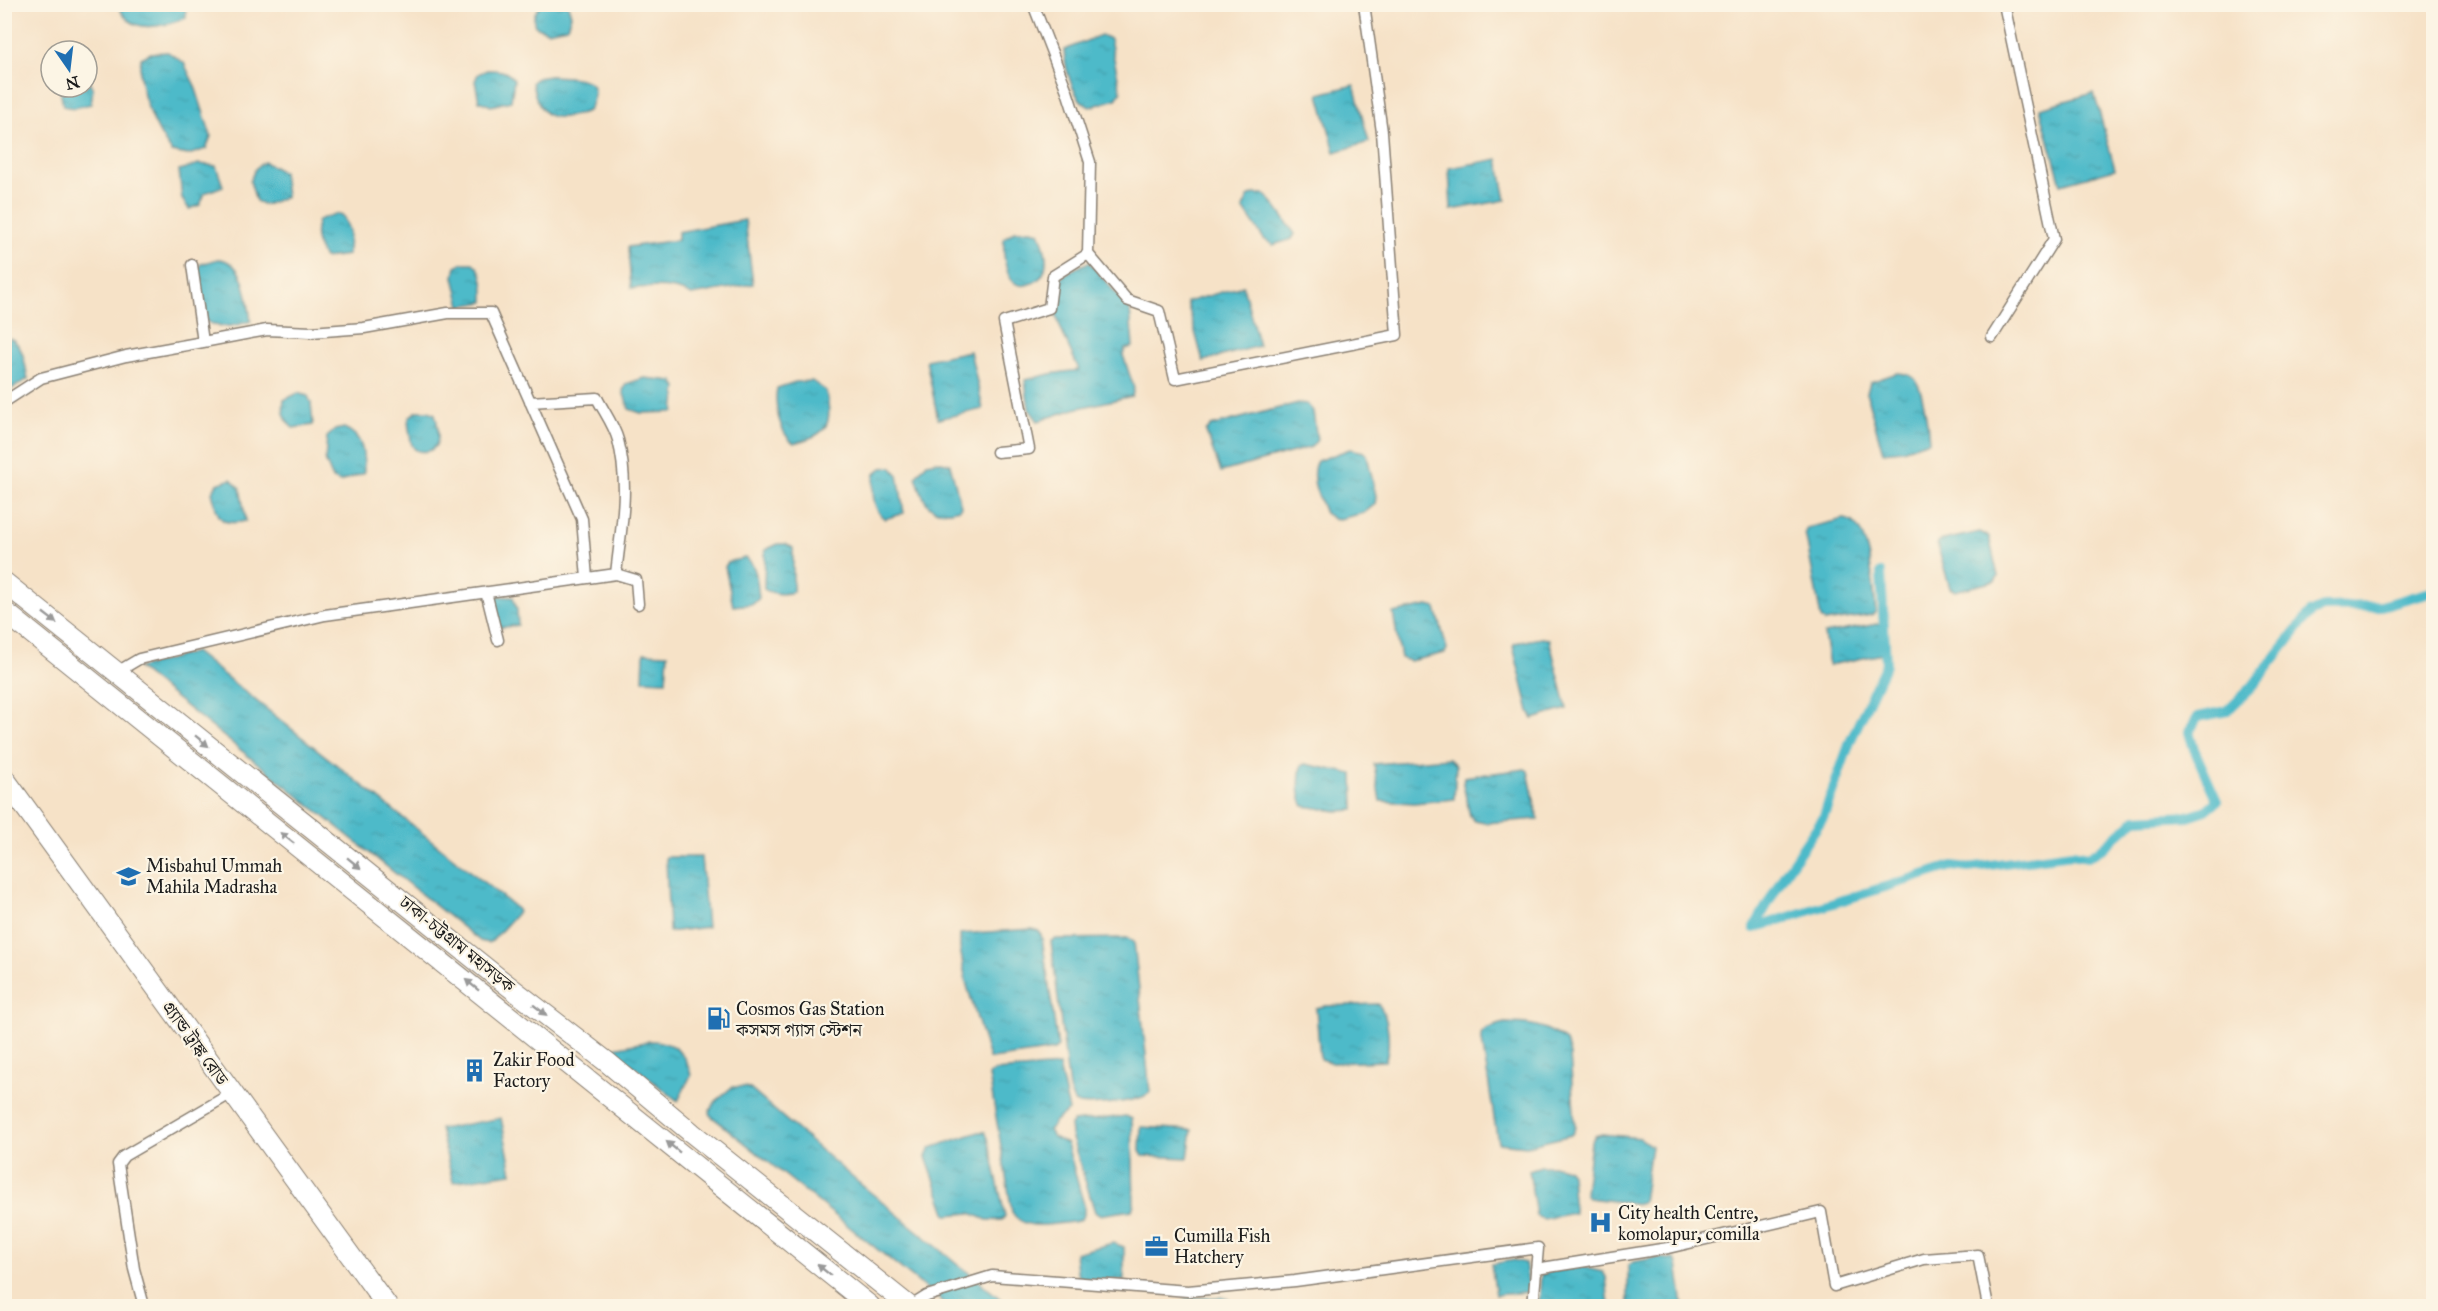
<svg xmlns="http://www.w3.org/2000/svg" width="2438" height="1311" font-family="'IM FELL Great Primer','Noto Serif Bengali',serif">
	<defs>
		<pattern id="water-ripples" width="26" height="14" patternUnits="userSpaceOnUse" patternTransform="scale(1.5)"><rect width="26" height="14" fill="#4dbac9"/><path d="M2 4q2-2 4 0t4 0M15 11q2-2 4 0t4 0" fill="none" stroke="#439fac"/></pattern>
	</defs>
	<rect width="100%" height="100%" fill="#fcf5e5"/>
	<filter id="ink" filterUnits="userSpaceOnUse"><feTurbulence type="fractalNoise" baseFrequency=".0167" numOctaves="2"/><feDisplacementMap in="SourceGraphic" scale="12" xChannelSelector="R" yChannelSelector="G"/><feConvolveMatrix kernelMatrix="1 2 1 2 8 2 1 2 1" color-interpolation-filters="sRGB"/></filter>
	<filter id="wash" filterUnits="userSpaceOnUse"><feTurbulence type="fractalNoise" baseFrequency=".008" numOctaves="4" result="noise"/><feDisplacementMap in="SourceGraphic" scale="24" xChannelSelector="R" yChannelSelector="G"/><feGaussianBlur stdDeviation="1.35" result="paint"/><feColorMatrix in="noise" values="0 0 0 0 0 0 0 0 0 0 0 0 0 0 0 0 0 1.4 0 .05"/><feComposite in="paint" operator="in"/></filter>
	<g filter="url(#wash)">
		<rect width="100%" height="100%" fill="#f6e2c7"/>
		<path fill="url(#water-ripples)" stroke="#346b72" stroke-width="1.5" d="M541,4L568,5L571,15L567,27L547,31L535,26C532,17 535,12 541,4Z
			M118,5H185L186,18C162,27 130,36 118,5Z
			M1101,35L1110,39L1121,92L1116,99L1090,107C1073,100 1065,68 1064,50Z
			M168,52L184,63L195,86L211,136L206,149L188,155L172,152C155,130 135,86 141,58L151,53Z
			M487,70C499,70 507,70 514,80L511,101L491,106L479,101L475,81L478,74Z
			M550,76C574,78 608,74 588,111C555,123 539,121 532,82L537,78Z
			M87,78L93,89L91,104L74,108L63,106L60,87H87Z
			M1354,85L1369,142L1335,152L1319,94Z
			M2094,93L2115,169L2061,184L2040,108Z
			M1498,159L1506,200L1451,210L1449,168Z
			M264,162L283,172L286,197L265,205L256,201L250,181L255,169Z
			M199,164L216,166L223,186L205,193L200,205L189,209L182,199L179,170Z
			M1254,194H1264L1273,203L1295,234L1292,239L1273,245L1264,239L1243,208L1248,197Z
			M335,214L343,216L349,230L348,255L324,258C316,245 313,234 318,220Z
			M745,220L753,284L692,295C670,285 655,287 631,288L628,247L678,240V232Z
			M1031,230L1039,232C1047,250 1053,277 1029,284C1025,286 1019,286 1015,283C1004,276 1003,249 1004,238L1015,231Z
			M218,259C246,261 247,299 251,321C235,326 220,330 206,321L197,270L201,264Z
			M1089,262L1130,310L1133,347L1125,349L1123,355L1134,388L1132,396L1074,409L1038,421L1029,409L1025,380L1050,374L1079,370C1070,346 1041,302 1061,278C1067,271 1081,266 1089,262Z
			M462,263H473C485,272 484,288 484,302L461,306L454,277L456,266Z
			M1243,286L1259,346L1203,361L1187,302Z
			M10,338C24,345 25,365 28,379L5,393V340Z
			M970,351L983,409L938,419L926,360Z
			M1897,373C1904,373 1910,374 1915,379C1923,389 1928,427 1929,441L1902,450L1883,452L1868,400L1867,393L1870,382Z
			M644,378L673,381L677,387L674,412L641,413L629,409L623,391L626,384Z
			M812,381L826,391C833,426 828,434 794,443C779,434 774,404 777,388L795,382Z
			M298,393L308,396L311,403L313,425L293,428C285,422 282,410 284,400Z
			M1298,403L1307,404L1313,411L1317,440L1311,447L1221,472L1206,432L1211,426Z
			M418,411H429L435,414C438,425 443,449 427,451C422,452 417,452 414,448C410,444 411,439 410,434C408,423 405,417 418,411Z
			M344,428C364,436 364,454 364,473L340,482L333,479L325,460L327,437L335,430Z
			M1350,449L1364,452L1367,455L1376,496L1375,504L1364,513L1335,520L1325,513C1319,498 1308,476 1317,461Z
			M937,461L950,464L961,506L959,509C928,518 924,502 916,476L927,463Z
			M891,467L898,475L904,513L885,519C871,510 872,487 875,474L882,468Z
			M231,479L240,488L246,521C218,527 218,517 212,492L217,484Z
			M1844,519C1871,521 1873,590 1876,612L1872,615L1825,622L1821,618L1805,532L1807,528Z
			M1980,532L1989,537L1998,576L1995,581L1955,591L1950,588L1937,544L1939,541Z
			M778,544H786L793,548V592C785,595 771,594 764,589L765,550Z
			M745,558C758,564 757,585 759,598L753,604L733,606L725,567L728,562Z
			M496,596L513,597L517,610L518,625L499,628L493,598Z
			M1428,606L1436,608L1447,649L1445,653L1410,661L1401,658L1393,613Z
			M1877,624L1880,626L1883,654L1829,665L1824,634Z
			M1541,638L1549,639L1567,709L1533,719L1529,711L1513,646L1515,643Z
			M195,652L516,908L518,912L492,941L487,943L480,941L138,668Z
			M644,653L668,654L666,681L643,680Z
			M1449,758L1456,766L1454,799L1414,803L1380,801L1374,764Z
			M1305,764L1353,774L1354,810L1337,811L1304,806C1297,795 1299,778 1301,766Z
			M1525,769L1528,771L1538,819L1485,823L1475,821L1470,816L1463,784L1464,777Z
			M666,857H701L707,927L669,932Z
			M1033,929L1039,931L1042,938L1058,1047L1054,1050L992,1059L989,1058L966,982L960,948V934Z
			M1128,938L1134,942L1150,1092C1143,1102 1093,1106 1079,1104L1074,1102L1069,1089L1051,941L1056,939Z
			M1378,1004C1389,1015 1391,1047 1385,1061L1332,1063L1320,1059L1316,1008L1324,1006Z
			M1504,1023C1531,1023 1544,1025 1566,1041L1570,1055L1575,1126L1574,1131L1571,1135L1527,1146L1498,1143L1481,1034L1486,1029Z
			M650,1041C673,1041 685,1052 691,1075L678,1101L616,1052L614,1048Z
			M1059,1066L1069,1111L1055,1121L1049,1130L1053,1137L1067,1144L1084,1205V1215L1080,1220L1074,1222C1053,1223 1024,1233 1012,1212L989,1075L995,1071Z
			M732,1087H745L750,1089L853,1178L1009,1306H948L710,1115L709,1112L715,1102Z
			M1126,1116L1132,1119L1134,1204L1132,1210L1099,1215L1095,1212L1071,1135L1070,1125L1073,1122Z
			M501,1118L512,1173L453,1182L440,1129Z
			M1141,1127L1192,1130L1188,1158L1143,1156L1140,1151Z
			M979,1132H985L988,1138L1005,1216L1002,1220H987L971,1213L947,1215L926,1157L930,1148Z
			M1602,1134L1640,1138L1651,1146L1643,1202L1639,1204L1588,1198L1585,1193L1591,1142L1595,1136Z
			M1541,1166H1557L1567,1169L1571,1174L1574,1213L1543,1219L1536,1216L1529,1170Z
			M1113,1243L1124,1247V1280L1078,1279L1075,1253Z
			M1654,1258L1674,1259L1677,1263L1683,1306H1628V1266L1633,1262Z
			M1514,1260L1525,1263L1529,1289L1526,1292L1496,1295L1491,1264Z
			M1582,1267L1603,1272L1606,1277L1609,1306H1539L1541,1275L1549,1272Z
			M1221,1297L1228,1299L1232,1306H1181V1302L1186,1299Z"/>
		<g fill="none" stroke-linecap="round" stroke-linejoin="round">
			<path stroke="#4dbac9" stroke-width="10" d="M1881,573L1886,664L1850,742L1823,818L1784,875L1754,928L1952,866L1968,868L2072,854L2088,857L2103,848L2136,819L2188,816L2206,810L2217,801L2194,749L2189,732L2198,717L2227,711L2251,688L2311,612L2324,607L2381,606L2434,591"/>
		</g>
	</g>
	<g filter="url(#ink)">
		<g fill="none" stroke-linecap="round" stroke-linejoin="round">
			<defs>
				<path id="street" d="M1033,4L1067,91L1090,162L1088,254L1127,300L1159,311L1175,379L1397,335L1382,132L1364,4
					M1992,337L2054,239L2004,4
					M203,342L267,330L311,332L364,328L448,313H491L582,519L587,578
					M4,402L41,378L126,356L203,342L192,265
					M530,402L597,398C604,412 614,425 618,440C630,485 621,528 616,574
					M997,452L1029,449L1004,322L1049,308L1053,276L1088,254
					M486,592L498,640
					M117,672L139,659L325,615L616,574L636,580L638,604
					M1536,1269L1668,1248L1821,1212L1834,1286L1924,1259L1978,1255L1988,1306
					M144,1306L134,1269L118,1164L124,1156L232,1093
					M911,1306L927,1296L992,1276L1188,1291L1295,1281L1538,1248L1533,1306"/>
				<path id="highway" d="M4,582L497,977L607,1062L692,1133L909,1306
					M4,611L870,1306
					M4,778L387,1306"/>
			</defs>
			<use href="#street" stroke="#897f72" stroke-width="13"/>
			<use href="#highway" stroke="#897f72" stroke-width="22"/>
			<use href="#street" stroke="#fff" stroke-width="10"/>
			<use href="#highway" stroke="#fff" stroke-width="20"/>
		</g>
		<defs><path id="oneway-solid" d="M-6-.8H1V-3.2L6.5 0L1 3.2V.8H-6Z" transform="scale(1.5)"/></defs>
		<g fill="#999">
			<use href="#oneway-solid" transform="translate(50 618) rotate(38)"/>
			<use href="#oneway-solid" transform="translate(202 741) rotate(39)"/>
			<use href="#oneway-solid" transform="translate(287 838) rotate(-142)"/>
			<use href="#oneway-solid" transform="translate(354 863) rotate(39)"/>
			<use href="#oneway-solid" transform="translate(472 985) rotate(-141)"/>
			<use href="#oneway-solid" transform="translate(540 1010) rotate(38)"/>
			<use href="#oneway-solid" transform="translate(673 1147) rotate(-141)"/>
			<use href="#oneway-solid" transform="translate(824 1270) rotate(-141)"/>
		</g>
	</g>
	<defs>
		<symbol id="school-bare" viewBox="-9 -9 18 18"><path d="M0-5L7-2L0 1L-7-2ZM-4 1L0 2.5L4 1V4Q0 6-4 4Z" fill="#1f6fb2" stroke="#fcf5e5" stroke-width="2.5" paint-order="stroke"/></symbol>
		<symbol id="fuel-bare" viewBox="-9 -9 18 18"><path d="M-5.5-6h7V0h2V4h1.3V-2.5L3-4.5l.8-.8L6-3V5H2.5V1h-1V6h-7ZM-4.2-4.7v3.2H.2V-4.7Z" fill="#1f6fb2" stroke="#fcf5e5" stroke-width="2.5" paint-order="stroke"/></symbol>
		<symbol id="building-bare" viewBox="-9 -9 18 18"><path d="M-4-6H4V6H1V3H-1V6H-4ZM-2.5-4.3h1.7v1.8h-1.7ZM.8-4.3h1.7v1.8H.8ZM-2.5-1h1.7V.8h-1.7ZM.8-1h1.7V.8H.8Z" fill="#1f6fb2" stroke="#fcf5e5" stroke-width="2.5" paint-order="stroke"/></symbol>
		<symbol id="hospital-bare" viewBox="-9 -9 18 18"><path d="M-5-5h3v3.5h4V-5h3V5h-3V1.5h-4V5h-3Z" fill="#1f6fb2" stroke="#fcf5e5" stroke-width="2.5" paint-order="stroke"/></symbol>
		<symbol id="office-bare" viewBox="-9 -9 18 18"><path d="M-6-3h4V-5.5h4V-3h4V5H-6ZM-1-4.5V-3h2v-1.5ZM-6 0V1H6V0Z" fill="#1f6fb2" stroke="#fcf5e5" stroke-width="2.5" paint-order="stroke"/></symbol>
	</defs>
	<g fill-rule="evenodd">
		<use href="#school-bare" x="112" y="860" width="33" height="33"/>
		<use href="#fuel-bare" x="702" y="1002" width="33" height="33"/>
		<use href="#building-bare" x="458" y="1054" width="33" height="33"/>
		<use href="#hospital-bare" x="1584" y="1206" width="33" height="33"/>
		<use href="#office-bare" x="1140" y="1230" width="33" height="33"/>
	</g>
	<g text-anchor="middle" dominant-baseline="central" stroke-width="4.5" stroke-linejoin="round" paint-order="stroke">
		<g font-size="18" fill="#1c1c1c" stroke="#fcf5e5" text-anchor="start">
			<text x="146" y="866">Misbahul Ummah<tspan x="146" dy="21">Mahila Madrasha</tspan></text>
			<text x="736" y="1009">Cosmos Gas Station<tspan x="736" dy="21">কসমস গ্যাস স্টেশন</tspan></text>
			<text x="493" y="1060">Zakir Food<tspan x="493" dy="21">Factory</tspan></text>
			<text x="1618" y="1213">City health Centre,<tspan x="1618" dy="21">komolapur, comilla</tspan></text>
			<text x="1174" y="1236">Cumilla Fish<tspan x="1174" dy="21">Hatchery</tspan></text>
		</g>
		<g font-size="18" fill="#1c1c1c" stroke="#fcf5e5">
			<text transform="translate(457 944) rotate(39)">ঢাকা-চট্টগ্রাম মহাসড়ক</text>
			<text transform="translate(195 1043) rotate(54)">গ্র্যান্ড ট্রাঙ্ক রোড</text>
		</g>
	</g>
	<rect width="2438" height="1311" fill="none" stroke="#fcf5e5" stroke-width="24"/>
	<g transform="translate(69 69) rotate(166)"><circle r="28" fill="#fcf5e5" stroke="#a29e95" stroke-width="1.5"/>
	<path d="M0-4.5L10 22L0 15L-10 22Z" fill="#1f6fb2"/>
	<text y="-9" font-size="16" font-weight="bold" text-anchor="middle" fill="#1c1c1c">N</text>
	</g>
</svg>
